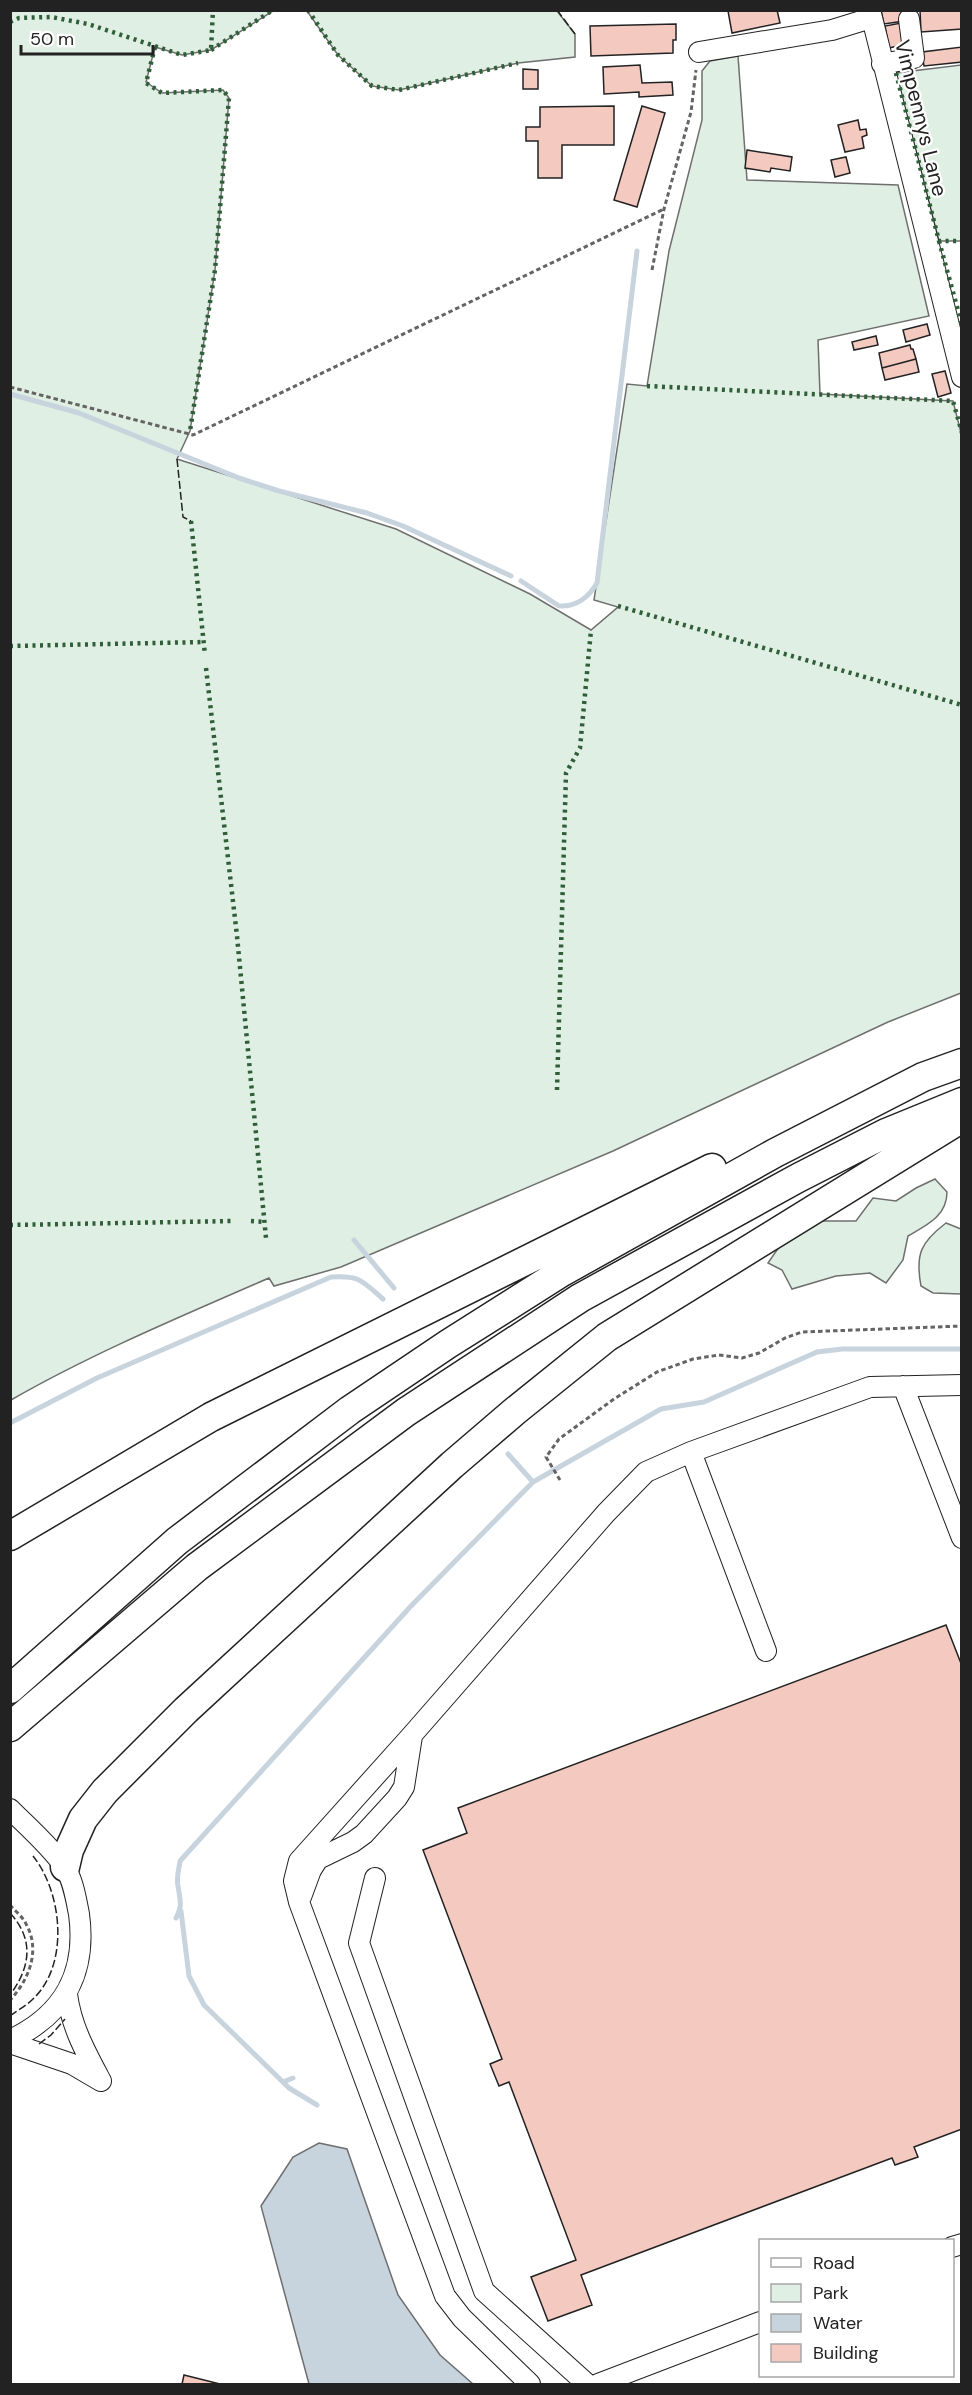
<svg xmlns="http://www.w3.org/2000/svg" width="972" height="2395" font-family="'DM Sans',sans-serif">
	<rect width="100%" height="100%" fill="#fff"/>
	<path fill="#e0efe3" stroke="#6f6f6f" stroke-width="1.5" d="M11,11H273L211,50L182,55L155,47L146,82L162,93L223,90L229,98L215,270L190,431L177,459L396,529L530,594L591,630L618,607L594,600L627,384L647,386L669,251L702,120V71L710,61L738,56L747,180L898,185L929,316L818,340L820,394L953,401L961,433V993L888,1022L613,1151L341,1267L274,1286L269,1278C182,1316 93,1353 11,1400Z
		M307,11H557L575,34V57L518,63L399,90L372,86L338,55Z
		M961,65V241H939L896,73Z
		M935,1179L947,1192C947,1216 927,1225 908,1236L903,1260L886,1283L870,1273L836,1276L792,1289L782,1270L768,1263L779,1247L818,1221H856L873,1198L896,1201L916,1188Z
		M946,1223L961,1229V1294L933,1293L921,1286C915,1254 921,1242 946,1223Z"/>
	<path fill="#c7d3dd" stroke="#6f6f6f" stroke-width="1.5" d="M319,2143L347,2149L398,2295L440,2355L473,2384H309L261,2206L293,2157Z"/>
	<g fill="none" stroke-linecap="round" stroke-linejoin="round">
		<path stroke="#c7d3dd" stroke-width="5" d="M10,394L79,413L239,478L279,491L367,513L403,526L511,576
			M521,581L559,606C576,607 589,597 597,583L637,251
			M354,1240L394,1288
			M10,1423L97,1378L331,1277C360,1275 362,1281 383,1299
			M508,1454L533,1482
			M181,1911L189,1976L204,2005L289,2088L317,2105
			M176,1918C183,1905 180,1900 178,1886C176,1878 179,1869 180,1861L411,1606L533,1482L661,1409L704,1402L817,1352L842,1349H962
			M283,2082L293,2078"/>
	</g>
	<path fill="#f3c9c0" stroke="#222" stroke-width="1.5" d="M777,10L780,23L732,33L728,11Z
		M881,10H902L904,21L884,24Z
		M920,10H962V29L921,32Z
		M901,23L906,44L889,48L885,26Z
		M676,24V40H673V53L591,56L590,26Z
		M962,47V62L924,66L922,52Z
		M640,65L642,83L672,82L673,95L639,97V92L604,94L603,67Z
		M523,69L538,70V89H523Z
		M614,106V145H562V178H538V141H526V127H540V107Z
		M642,106L665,113L637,207L614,200Z
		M858,120L860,130L866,129L867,135L862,137L864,148L845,152L838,125Z
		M747,150L792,157L790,171L771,168L770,172L745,168Z
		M846,157L850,173L835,177L831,160Z
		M927,324L930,335L906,342L903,330Z
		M876,336L878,345L854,350L852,342Z
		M910,345L911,349H913L916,359L882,368L879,353Z
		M916,359L919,372L885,380L882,368Z
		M945,371L951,393L938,397L932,374Z
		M946,1625L962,1666V2129L914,2147L918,2157L895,2165L892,2158L581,2275L592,2305L548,2321L531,2277L576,2260L509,2082L499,2086L490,2064L502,2059L423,1850L467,1833L458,1808Z
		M184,2375L220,2384H182Z"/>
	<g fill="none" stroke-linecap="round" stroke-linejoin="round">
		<defs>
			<path id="minor" d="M870,10L962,377
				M699,52L832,30L871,18
				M882,64L914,58L909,19
				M903,1386L962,1538
				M691,1452L766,1651
				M10,1809C28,1827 49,1845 64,1866C73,1879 76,1899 79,1914C87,1973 64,2015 10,2040
				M375,1878L359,1943L484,2291L587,2384
				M301,1897L311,1870L318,1859L353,1842L364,1834L397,1798L404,1787L412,1736
				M67,1994C71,2026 86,2053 101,2081
				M10,2043L72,2064L101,2081
				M952,2247L962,2244
				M530,2384L462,2318L445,2296L299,1902L294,1881L299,1861L412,1735L606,1513L646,1472L691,1452L870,1387L962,1385
				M598,2384L760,2322"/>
			<path id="highway" d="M10,1536L211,1417L712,1168
				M10,1689L177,1541L350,1410L448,1344L562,1272L775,1153L923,1077L962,1063
				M10,1727L197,1567L406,1412L580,1298L798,1178L886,1133L962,1102
				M65,1867L69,1850L83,1819L105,1791L186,1710L452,1465L515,1411L607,1337L962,1118"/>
		</defs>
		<use href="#minor" stroke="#222" stroke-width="22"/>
		<use href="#highway" stroke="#222" stroke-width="31"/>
		<path stroke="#646464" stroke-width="3" stroke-dasharray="4.5 3" stroke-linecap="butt" d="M652,270L664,209L691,112L696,70
			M10,387L193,435L664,209
			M560,1480L546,1457L559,1439L614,1399L657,1372L693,1359L719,1355L742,1358L759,1353L785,1338L802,1332L962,1326
			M10,1905C15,1911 23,1917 26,1924C41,1950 29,1980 10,2000"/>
		<use href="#minor" stroke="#fff" stroke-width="20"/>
		<use href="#highway" stroke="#fff" stroke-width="28"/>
		<path stroke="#2f5e38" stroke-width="4.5" stroke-dasharray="3 4.5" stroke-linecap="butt" d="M308,10L338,55L372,86L399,90L518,63
			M10,22L19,18L51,17L88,24L182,55L211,50L213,10
			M155,47L146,83L162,93L223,90L229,98L215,270L190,431
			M211,50L273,10
			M896,73L939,241H962
			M939,241L962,325
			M647,386L953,401L962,433
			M191,521L205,655
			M618,606L962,705
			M10,646L204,642
			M206,668L237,936L266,1238
			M557,1090L566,773L580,748L591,630
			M251,1221L265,1222
			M10,1225L234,1221"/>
		<path stroke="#222" stroke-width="1.5" stroke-dasharray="8 3" stroke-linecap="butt" d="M557,10L575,34
			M177,459L183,517L191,521
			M10,1913C35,1940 30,1968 10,1995
			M10,2016C18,2010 27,2005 33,1999C70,1964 62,1892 33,1856
			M39,2044L51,2035L65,2019"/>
	</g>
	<g text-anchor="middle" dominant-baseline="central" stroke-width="4.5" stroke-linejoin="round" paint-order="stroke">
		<g font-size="21" fill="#222" stroke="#fff">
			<text transform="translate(921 118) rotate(76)">Vimpennys Lane</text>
		</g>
	</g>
	<rect width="972" height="2395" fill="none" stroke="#222222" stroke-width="24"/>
	<rect x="759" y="2239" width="195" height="138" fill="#ffffff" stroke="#a7a7a7" stroke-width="1.5"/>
	<rect x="771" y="2258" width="30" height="9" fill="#ffffff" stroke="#a7a7a7" stroke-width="1.5"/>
	<text x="813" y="2269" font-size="18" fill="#222222">Road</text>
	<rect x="771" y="2284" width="30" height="18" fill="#e0efe3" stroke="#a7a7a7" stroke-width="1.5"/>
	<text x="813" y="2299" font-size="18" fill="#222222">Park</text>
	<rect x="771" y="2314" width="30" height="18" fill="#c7d3dd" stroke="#a7a7a7" stroke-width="1.5"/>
	<text x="813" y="2329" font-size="18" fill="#222222">Water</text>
	<rect x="771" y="2344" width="30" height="18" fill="#f3c9c0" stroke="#a7a7a7" stroke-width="1.5"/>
	<text x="813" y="2359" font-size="18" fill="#222222">Building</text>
	<path d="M21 45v9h132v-9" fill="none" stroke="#222222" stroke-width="3"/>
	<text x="30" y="45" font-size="18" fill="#222222" stroke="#ffffff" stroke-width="4.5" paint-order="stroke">50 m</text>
</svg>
